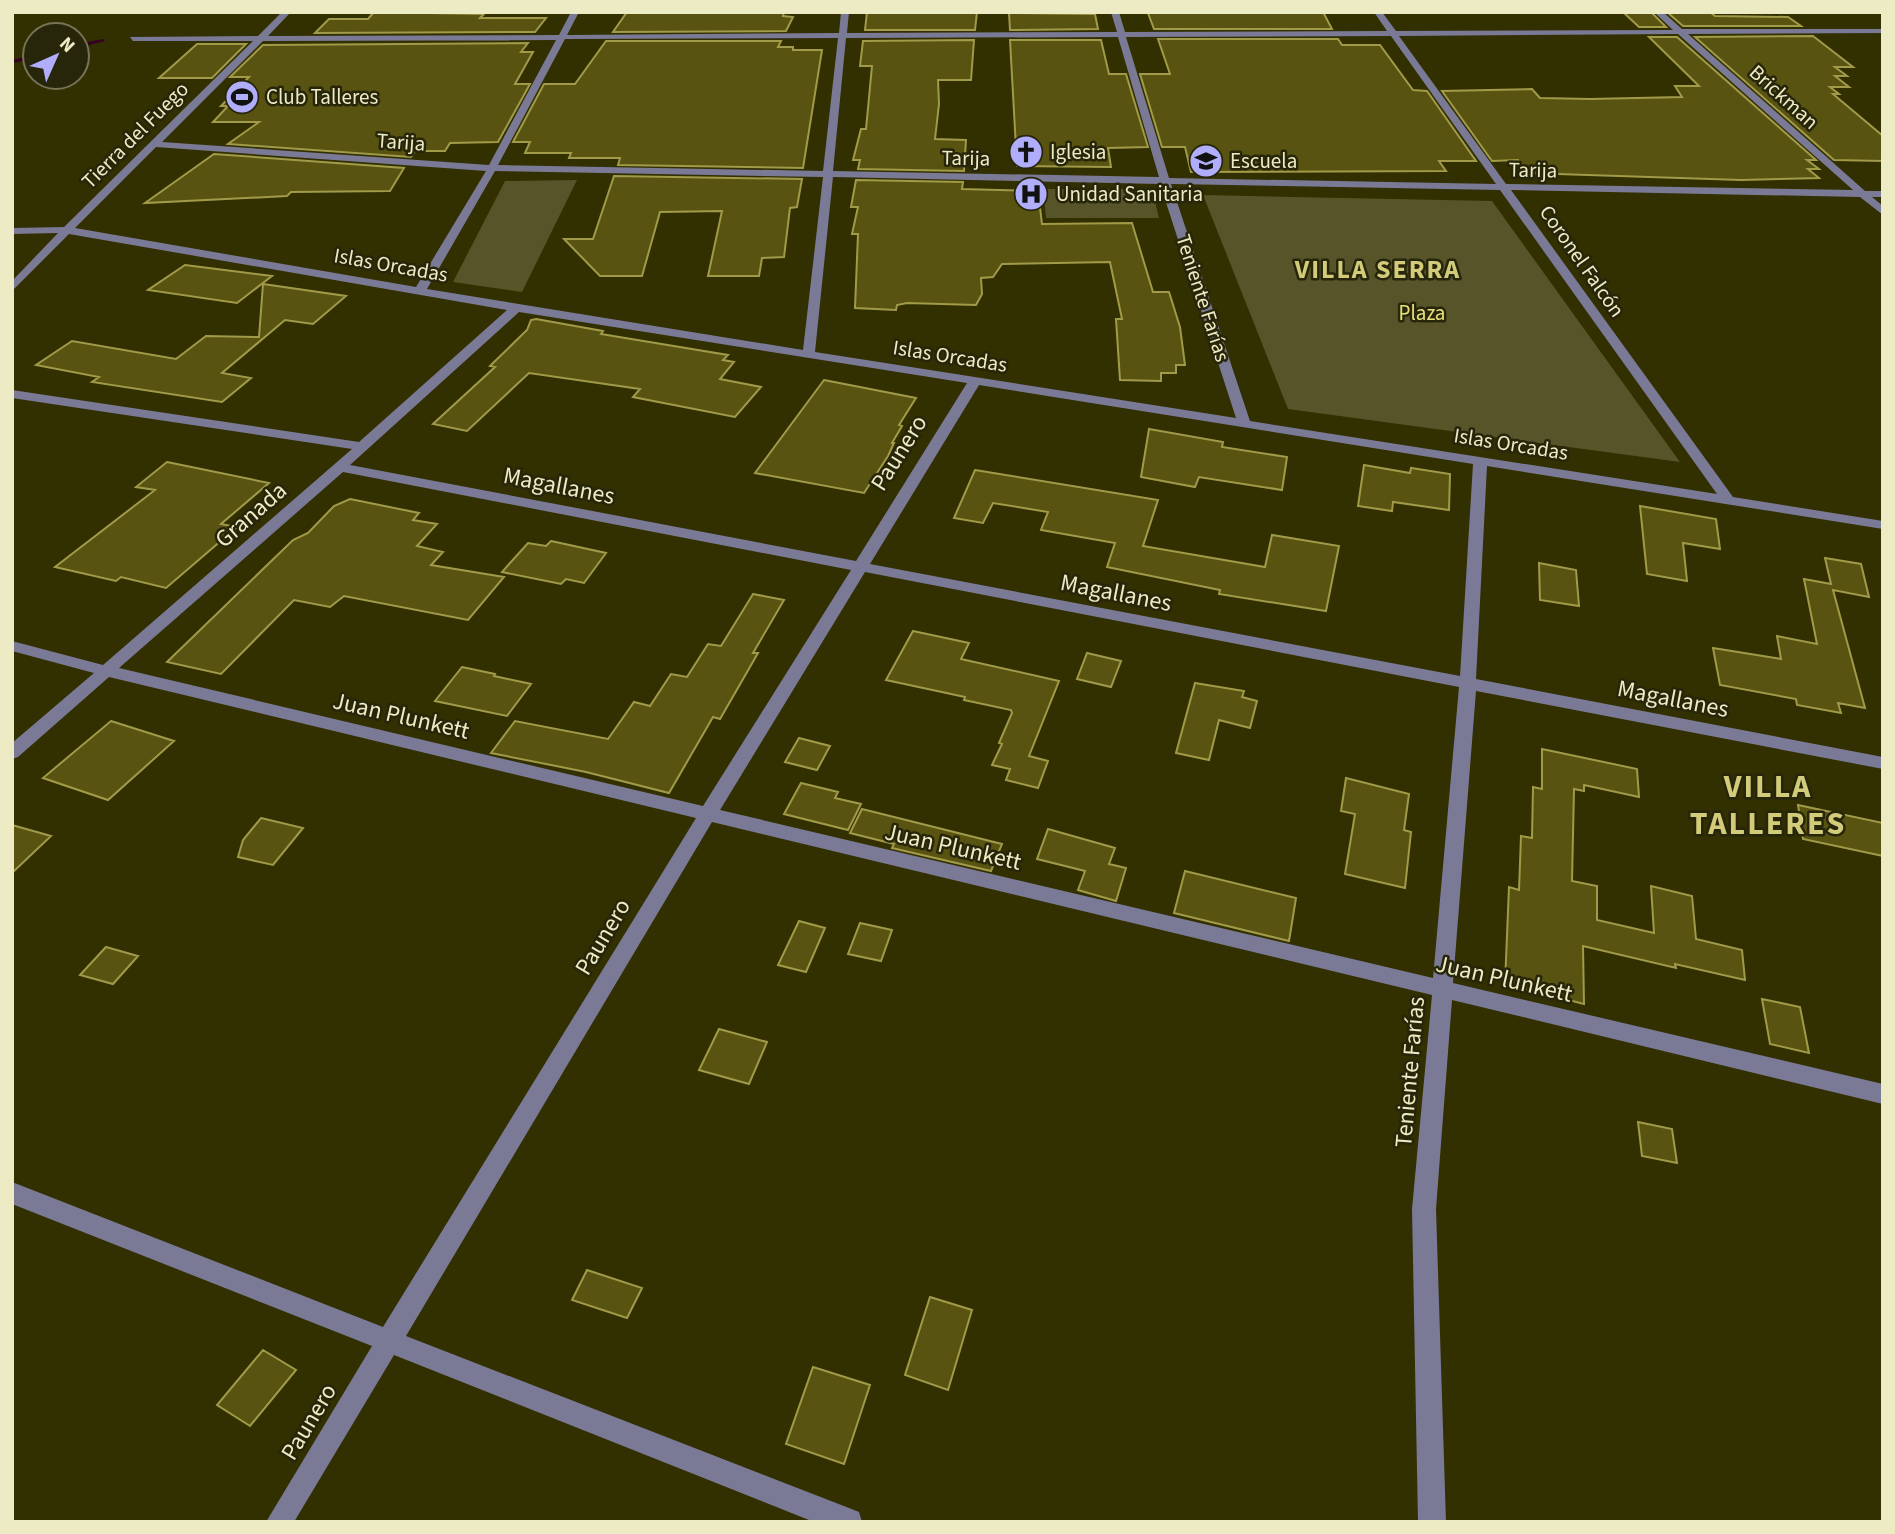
<svg xmlns="http://www.w3.org/2000/svg" width="1895" height="1534" font-family="'Source Sans 3',sans-serif">
	<rect width="100%" height="100%" fill="#322f01"/>
	<path fill="#57542a" d="M577,180L522,292L453,282L505,181Z
		M1043,189H1152L1159,218H1046Z
		M1203,195L1492,201L1680,462L1288,409Z"/>
	<g fill="none" stroke-linecap="round" stroke-linejoin="round">
		<path fill="#370126" fill-rule="evenodd" d="M103,39L105,41L77,48V44Z
			M35,55V59L12,63V60Z"/>
	</g>
	<path fill="#585311" stroke="#a19a49" stroke-width="2" d="M374,12L484,14L480,18H546L535,32L315,33L329,19H368Z
		M627,12H784L783,16L793,17L786,31L613,32Z
		M867,12H977L975,30H865Z
		M1235,12H1323L1332,29H1154L1148,13Z
		M1623,12H1651L1666,27H1639Z
		M1667,12H1710L1715,16L1788,17L1801,26H1683Z
		M1009,13L1095,14L1098,29L1010,30Z
		M1813,36L1853,67H1835L1847,76H1835L1849,87H1830L1839,94H1833L1883,136V161L1834,160L1695,37Z
		M1649,37H1677L1816,160H1807L1819,169H1808L1819,178L1741,180L1527,173L1518,160L1492,161L1442,91L1532,89L1540,98L1590,99L1682,97L1675,86H1699Z
		M1158,39H1338L1342,45H1380L1413,90L1427,91L1476,161H1439L1446,171L1191,172L1185,147H1162L1140,74H1170Z
		M974,40L971,80H938L939,104L935,139L966,140L964,171L858,169L860,160H853L861,129H866L872,66H860L863,41Z
		M1010,40H1101L1109,74H1126L1148,147L1108,148L1111,167L1017,166Z
		M606,41H781L778,47H793V50H822L803,168L618,165L620,158H569L571,153H525L530,142H513L544,84H575Z
		M528,43L521,52H533L515,84H530L498,142L450,143L445,151H415L411,157L228,144L259,122H213L228,106H221L249,77H230L263,45Z
		M197,44H246L212,78H159Z
		M214,154L404,168L390,191L291,192L287,196L145,203Z
		M614,176L802,179L797,207L790,208L784,257L762,258L759,276H708L722,211L660,212L642,276H600L564,239H593Z
		M856,180L963,182L962,189L1038,191L1042,224L1132,223L1153,292H1169L1180,327L1185,365H1176V373H1161V381L1120,380L1116,319H1122L1110,262L1002,264L993,277L981,278L982,294L976,305L907,303L897,305L896,310L855,308L858,234H852L858,207H851Z
		M185,265L272,276L237,303L148,290Z
		M263,284L346,296L313,324L285,320L222,373L251,378L222,402L92,382L99,377L36,365L72,341L176,359L206,336L259,337Z
		M536,319L603,331L601,334L728,355L723,360L734,362L720,379L761,387L735,417L633,397L640,389L529,373L467,431L433,424L495,367L490,366L527,330L531,320Z
		M824,380L916,398L899,425L902,426L892,443H894L888,456L864,493L755,473Z
		M1149,429L1223,442L1222,447L1287,457L1282,490L1199,477L1195,487L1141,477Z
		M167,462L269,483L221,524L237,527L166,588L121,577L116,581L55,567L155,490L136,487Z
		M1364,465L1410,473L1411,468L1450,474L1449,510L1393,502L1392,511L1358,506Z
		M975,470L1158,500L1143,546L1265,567L1272,535L1339,546L1326,611L1219,594L1220,590L1107,567L1115,543L1041,530L1048,512L993,503L983,523L954,518Z
		M350,499L419,513L413,520L437,524L417,546L443,552L431,565L504,577L468,620L344,596L330,607L294,600L221,674L167,662L293,540L308,533L334,506Z
		M1640,506L1716,519L1720,549L1683,543L1687,581L1647,574Z
		M551,541L606,553L584,583L566,579L561,584L502,572L528,543L546,546Z
		M1825,558L1861,564L1869,597L1833,590L1865,708L1838,703L1841,713L1797,705L1796,699L1720,685L1713,648L1781,659L1777,636L1817,644L1804,579L1831,584Z
		M1539,563L1576,570L1579,606L1540,600Z
		M753,594L784,600L753,653H758L720,719L713,717L669,793L586,772L491,753L515,721L608,739L634,702L650,706L671,674L687,677L708,644L721,646Z
		M913,631L969,643L961,659L1059,681L1029,756L1048,761L1038,788L1006,780L1010,769L992,765L1002,744L999,743L1012,713L1011,710L964,700L965,697L886,680Z
		M1087,653L1121,661L1111,687L1077,679Z
		M462,667L495,674L494,676L531,684L507,716L435,701Z
		M1195,683L1244,691L1242,697L1257,701L1250,728L1219,720L1209,760L1176,753Z
		M111,721L174,741L108,800L43,778Z
		M799,738L830,746L817,770L785,762Z
		M1542,749L1637,769L1639,797L1584,785V791L1574,789L1572,881L1597,886V920L1654,933L1651,886L1692,896L1696,939L1742,950L1745,980L1675,964L1676,968L1583,946L1584,1004L1505,984L1509,887L1519,890L1521,836L1532,838L1533,787L1542,789Z
		M1346,778L1409,794L1404,830L1411,832L1405,888L1345,874L1355,814L1341,811Z
		M801,783L838,792L835,798L861,804L848,830L784,814Z
		M1798,805L1883,823V856L1803,839Z
		M862,809L1002,844L991,871L892,848L894,844L850,833Z
		M261,818L303,828L273,865L238,857L243,840Z
		M12,825L51,836L12,873Z
		M1048,829L1115,848L1109,864L1126,868L1116,901L1078,890L1085,871L1037,859Z
		M1185,871L1296,898L1289,941L1174,913Z
		M799,921L825,928L806,972L778,965Z
		M860,923L892,930L881,961L848,954Z
		M106,947L138,956L113,984L80,975Z
		M1762,999L1800,1007L1809,1053L1770,1044Z
		M719,1029L767,1042L749,1084L699,1070Z
		M1638,1122L1672,1129L1677,1163L1642,1156Z
		M587,1270L642,1288L627,1318L572,1300Z
		M930,1297L972,1310L948,1390L905,1375Z
		M263,1350L296,1370L250,1426L217,1405Z
		M813,1367L870,1385L844,1464L786,1444Z"/>
	<g fill="none" stroke-linecap="round" stroke-linejoin="round">
		<path fill="#7a7a96" fill-rule="evenodd" d="M282,12H291L268,36L559,35L571,12H579L567,35L839,33L841,12H849L847,33L1117,32L1111,12H1119L1125,32L1387,31L1374,12H1382L1396,31L1673,30L1654,12H1663L1682,29H1883V33L1688,34L1865,191H1883V197H1872L1883,206V215L1860,197L1511,190L1733,497L1883,521V529L1487,466L1476,679L1883,757V769L1476,691L1453,983L1883,1084V1104L1452,1000L1436,1209L1446,1522H1418L1412,1209L1432,995L712,822L406,1336L849,1508L859,1512L862,1522H814L394,1355L294,1522H266L372,1346L12,1204V1182L383,1327L696,818L109,677L18,757L12,759V743L94,673L12,651V641L103,665L352,449L12,398V390L359,442L507,310L69,234L12,291V281L58,233L12,234V228L64,227L253,41H133L130,37L258,36ZM1678,34L1853,190L1506,184L1399,36ZM1391,36L1496,184L1169,178L1126,37ZM1118,37L1159,177L833,171L846,38ZM838,38L823,171L498,165L565,39ZM556,40L489,165L162,142L263,41ZM156,147L486,171L416,287L75,228ZM495,171L823,177L803,350L427,289ZM833,177L1160,184L1236,418L815,352ZM1171,184L1500,190L1717,494L1250,421ZM519,312L967,383L856,561L350,465ZM979,385L1473,464L1460,676L870,564ZM343,472L851,570L703,806L119,668ZM865,572L1459,687L1433,978L720,810Z"/>
	</g>
	<defs>
		<symbol id="stadium-disc" viewBox="-11 -11 22 22"><circle r="9.5" fill="#b0aefa" stroke="#27250a"/><path d="M0-5a6.5 5 0 1 0 0 10a6.5 5 0 1 0 0-10ZM-3.5-1.8h7v3.6h-7Z" fill="#111"/></symbol>
		<symbol id="church-disc" viewBox="-11 -11 22 22"><circle r="9.5" fill="#b0aefa" stroke="#27250a"/><path d="M-1.2-6h2.4v3.5h3.3v2.4h-3.3V6h-2.4V-.1h-3.3v-2.4h3.3Z" fill="#111"/></symbol>
		<symbol id="school-disc" viewBox="-11 -11 22 22"><circle r="9.5" fill="#b0aefa" stroke="#27250a"/><path d="M0-5L7-2L0 1L-7-2ZM-4 1L0 2.5L4 1V4Q0 6-4 4Z" fill="#111"/></symbol>
		<symbol id="hospital-disc" viewBox="-11 -11 22 22"><circle r="9.5" fill="#b0aefa" stroke="#27250a"/><path d="M-5-5h3v3.5h4V-5h3V5h-3V1.5h-4V5h-3Z" fill="#111"/></symbol>
	</defs>
	<g fill-rule="evenodd">
		<use href="#stadium-disc" x="223" y="78" width="38" height="38"/>
		<use href="#church-disc" x="1007" y="133" width="38" height="38"/>
		<use href="#school-disc" x="1187" y="142" width="38" height="38"/>
		<use href="#hospital-disc" x="1012" y="175" width="38" height="38"/>
	</g>
	<g text-anchor="middle" dominant-baseline="central" stroke-width="5" stroke-linejoin="round" paint-order="stroke">
		<g font-size="21" fill="#edebc3" stroke="#27250a" text-anchor="start">
			<text x="266" y="97">Club Talleres</text>
			<text x="1050" y="152">Iglesia</text>
			<text x="1230" y="161">Escuela</text>
			<text x="1056" y="194">Unidad Sanitaria</text>
		</g>
		<g font-size="21" fill="#edebc3" stroke="#27250a">
			<text transform="translate(1784 97) rotate(42)">Brickman</text>
			<text transform="translate(135 135) rotate(-45)">Tierra del Fuego</text>
			<text transform="translate(401 142) rotate(4)">Tarija</text>
			<text transform="translate(966 158) rotate(1)">Tarija</text>
			<text transform="translate(1533 170) rotate(1)">Tarija</text>
			<text transform="translate(1582 261) rotate(55)">Coronel Falcón</text>
			<text transform="translate(391 265) rotate(10)">Islas Orcadas</text>
			<text transform="translate(1203 298) rotate(72)">Teniente Farías</text>
			<text transform="translate(950 356) rotate(9)">Islas Orcadas</text>
			<text transform="translate(1511 444) rotate(9)">Islas Orcadas</text>
		</g>
		<g font-size="21" fill="#e9e17c" stroke="#27250a">
			<text x="1422" y="313">Plaza</text>
		</g>
		<g font-size="24" fill="#edebc3" stroke="#27250a">
			<text transform="translate(899 453) rotate(-58)">Paunero</text>
			<text transform="translate(559 486) rotate(11)">Magallanes</text>
			<text transform="translate(251 515) rotate(-41)">Granada</text>
			<text transform="translate(1116 593) rotate(11)">Magallanes</text>
			<text transform="translate(1673 699) rotate(11)">Magallanes</text>
			<text transform="translate(401 716) rotate(13)">Juan Plunkett</text>
			<text transform="translate(953 847) rotate(13)">Juan Plunkett</text>
			<text transform="translate(603 937) rotate(-59)">Paunero</text>
			<text transform="translate(1504 979) rotate(13)">Juan Plunkett</text>
			<text transform="translate(1410 1072) rotate(-85)">Teniente Farías</text>
			<text transform="translate(309 1422) rotate(-59)">Paunero</text>
		</g>
		<g font-size="26" font-weight="bold" letter-spacing="2" fill="#d2cc7a" stroke="#27250a">
			<text x="1378" y="269">VILLA SERRA</text>
		</g>
		<g font-size="32" font-weight="bold" letter-spacing="2" fill="#d2cc7a" stroke="#27250a">
			<text x="1768" y="787">VILLA<tspan x="1768" dy="37">TALLERES</tspan></text>
		</g>
	</g>
	<rect width="1895" height="1534" fill="none" stroke="#edebc3" stroke-width="28"/>
	<g transform="translate(56 56) rotate(45)"><circle r="33" fill="#27250a" stroke="#767454" stroke-width="2"/>
	<path d="M0-5L12 26L0 18L-12 26Z" fill="#b0aefa"/>
	<text y="-10" font-size="19" font-weight="bold" text-anchor="middle" fill="#edebc3">N</text>
	</g>
</svg>
